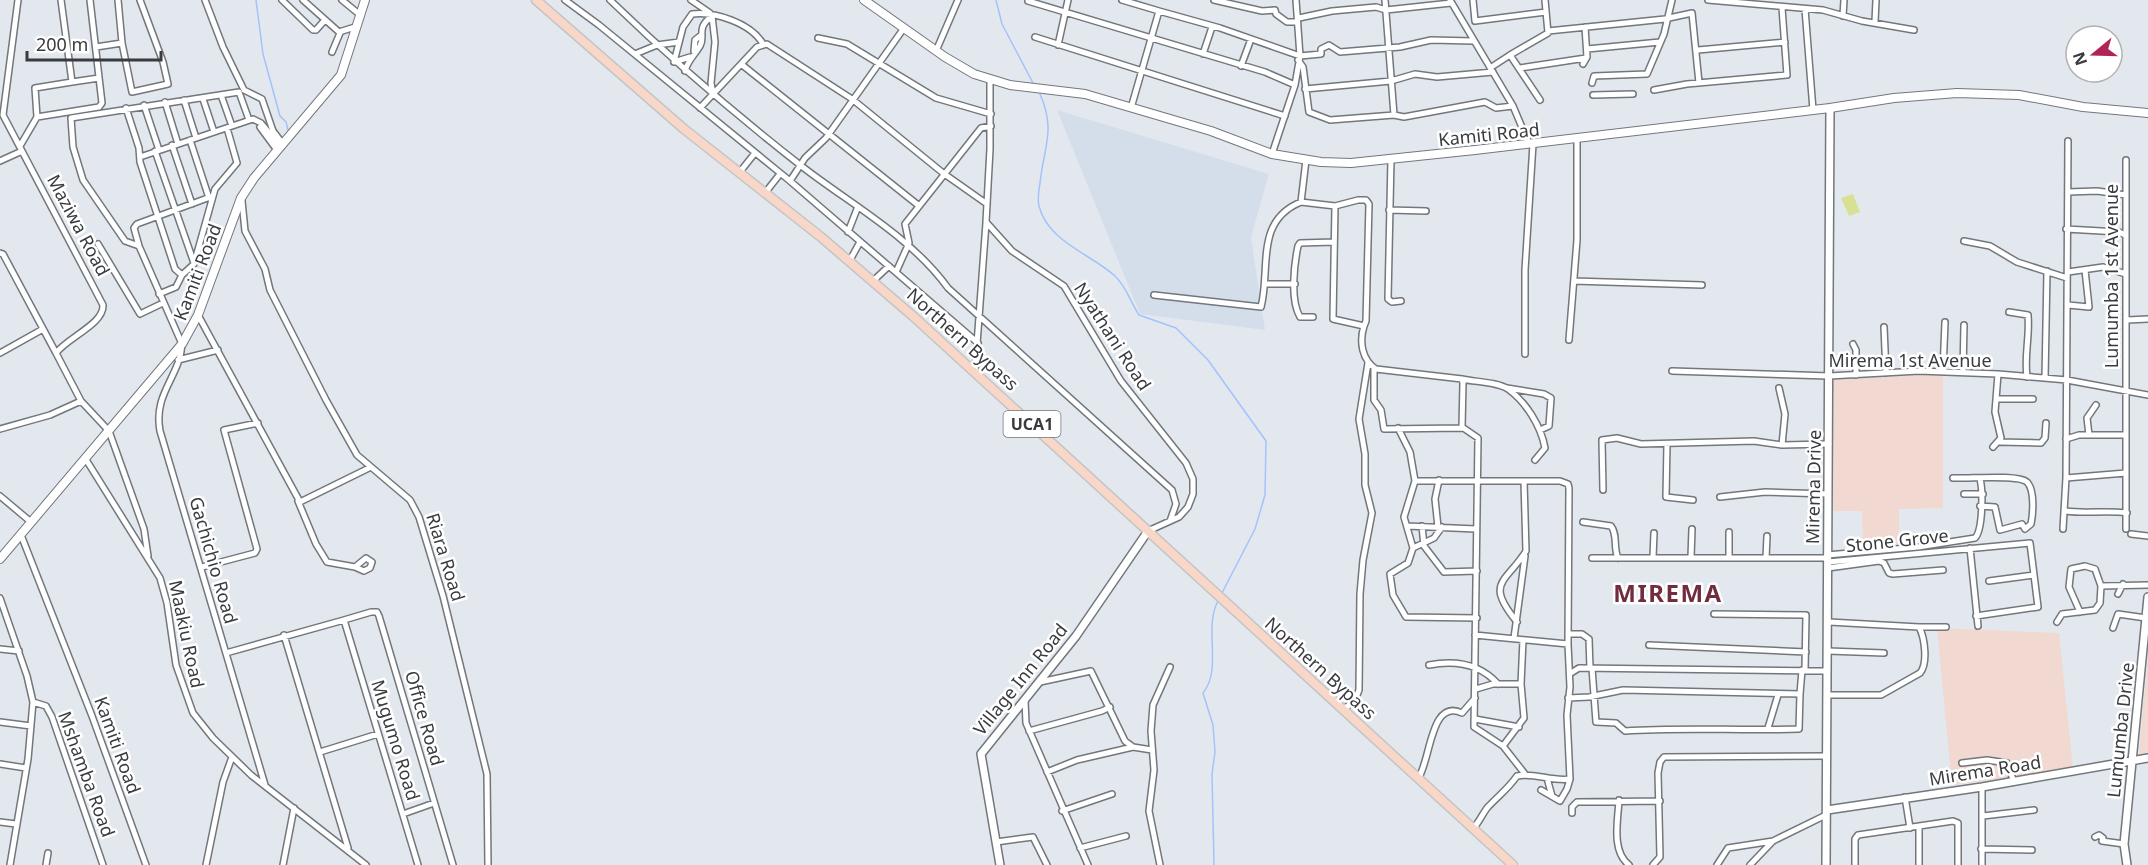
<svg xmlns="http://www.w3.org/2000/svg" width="2148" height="865" font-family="'Noto Sans',sans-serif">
	<rect width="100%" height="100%" fill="#e3e8ef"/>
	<path fill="#d4deeb" d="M1057,110L1269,174L1251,237L1265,330L1140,314Z"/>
	<path fill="#f1d8d0" d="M1943,374V508L1899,509V544H1863L1862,511H1833V380Z
		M1937,628L2059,633L2073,769L1952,785Z
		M2148,654V753L2139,754Z"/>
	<path fill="#d8e193" d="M1853,194L1860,212L1849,216L1841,198Z"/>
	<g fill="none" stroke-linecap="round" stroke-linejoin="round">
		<path stroke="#a3c2fd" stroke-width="1.5" d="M256,0L263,54L280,116L286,122L288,130
			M996,0L1002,24L1034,85
			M1040,94C1056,131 1044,145 1040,183C1039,190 1037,199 1039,206C1048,242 1091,254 1115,276C1126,286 1131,303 1139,315L1176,328L1208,360L1266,441L1265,495L1255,529L1222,593
			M1214,865L1212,774L1215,752L1213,725L1203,693C1223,668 1203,629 1218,601"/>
		<defs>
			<path id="minor" d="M18,0L3,115L103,305C104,324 68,337 56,353L81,401L109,431L144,529L148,556
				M61,0L72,82L99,78
				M118,0L122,43L132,92L168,84L163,62L140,0
				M205,0L223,47L244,90L262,99L273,131L283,144
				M282,0L313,30H316L324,21
				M303,0L339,32L355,27
				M342,0L359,14
				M565,0L599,25L790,181L978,343
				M610,0C672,60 736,115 804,168C852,205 911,237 948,288L1172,490L1176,504L1170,521
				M691,0L710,13
				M1122,0L1159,11
				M1214,0L1262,11L1275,10L1276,14L1287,22H1297
				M1385,0L1394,115L1404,117L1485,102L1496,108L1513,106
				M1450,0L1513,106L1529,144
				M1473,0L1475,21L1546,12
				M1708,0L1823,10L1862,21L1914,30
				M1028,1L1265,72L1295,85
				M1805,9L1813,110
				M712,16L715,42L711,83L713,94
				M1843,16L1844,0
				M1299,18L1332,11L1376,7L1386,10L1451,3
				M1669,18L1692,13L1699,83
				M1875,22L1876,0
				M1548,31L1665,19
				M1035,37L1285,116
				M818,38L847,44L936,98L991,114
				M1058,45L1068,0
				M96,47L122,43
				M1587,49L1660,42
				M1698,50L1785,42
				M694,51L695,40L700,36
				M936,51L958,0
				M332,52L340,33
				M635,54L657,45L679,42
				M1203,54L1212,27
				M1510,55L1548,33L1545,0
				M1298,60L1303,67L1309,112L1330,120L1394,115
				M674,62L683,27L692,14C714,11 751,23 763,44
				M674,62L690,57
				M741,64L918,205
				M1583,64L1587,57L1585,27
				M1241,66L1251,39
				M1490,68L1510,55L1540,100
				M1520,68L1586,58
				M685,71C688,60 694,56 700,46C706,35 695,29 712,16
				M990,79V149L986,222L1012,251L1064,286L1121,381L1186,463L1193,479V494L1188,507L1179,517L1148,531
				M1592,83L1594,76L1647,74L1664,34L1672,0
				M1305,89L1391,81L1415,74L1437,77L1493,72
				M1654,90L1687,84L1787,75L1782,8
				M221,95L232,126
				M1593,95L1633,94
				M203,99L214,132
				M184,100L196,138
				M165,102L178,144
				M144,105L159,150
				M126,108L139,148L140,162L175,269L182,275L194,264L215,189L237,163L227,128
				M700,108L757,47L767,44L852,99L943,173L987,204
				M1131,108L1159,11L1220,28L1300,56L1321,54V49L1329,45L1340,52L1400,47L1431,40L1473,41
				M37,117L99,107L102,103L90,0
				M260,127L277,150
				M190,140L209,198
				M172,145L192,204
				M20,146L37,117L35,88L72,82
				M155,151L194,263
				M1272,154L1295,85L1300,56L1296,0
				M140,157L253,119L261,123L280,146
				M1391,159L1388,299L1392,302L1401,301
				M1306,160L1301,202L1335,206L1333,319L1364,326C1359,342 1362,360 1376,369L1462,379L1463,383L1462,427L1478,438L1474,727L1503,746L1525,774
				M2126,160V529
				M0,161L22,151
				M739,173L755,153
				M790,181L805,158L826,138L904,28
				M2068,192L2097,191L2126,195
				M765,193L780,174
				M213,196L137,224L134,228L139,246L182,344C180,377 153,393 160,431L265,785
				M242,201L245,231L265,269L270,290L326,400L357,455L410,500L419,517L443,596L487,774L488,865
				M1335,206L1358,200H1366L1369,204L1366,321L1364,326
				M1389,210L1426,211
				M2066,229L2119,232L2125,235
				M848,232L857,209
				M1964,241L1990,246L2017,262L2067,278
				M98,244L140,314L163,303
				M139,246L125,241L83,180L73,147L71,118L239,92L249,120
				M0,253L3,254L56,353
				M850,260L860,242
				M896,272L909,243L905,224L981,128L991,126
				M2068,272L2103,267L2126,274
				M873,281L889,266
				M1574,281L1702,285
				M1265,284H1295
				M159,294L176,287L182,275
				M1154,295L1261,307C1271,269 1254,221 1301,202
				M2068,305L2089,307L2085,270
				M2009,312L2028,315C2030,337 2024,355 2027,377
				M198,315L300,502L369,468
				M1313,317H1300C1290,300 1294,265 1298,246L1300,243L1334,242
				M2127,320L2148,319
				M1884,327L1886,373
				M1569,340L1577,240V139
				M1853,344L1856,350V375
				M0,353L43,329
				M1525,354V270L1533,144
				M178,360L218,350
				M1374,368V400L1381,410L1384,429L1463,428
				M975,371L986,223
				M1672,371L1829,376L1919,371L1998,374L2067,380L2148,395
				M1943,371L1945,322
				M1963,372L1964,325
				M2045,378L2047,271
				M1462,379C1475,382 1498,382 1508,389C1526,402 1541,426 1545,448L1535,460
				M1507,388L1544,394L1551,398L1549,426L1540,430
				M1779,388L1785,414L1782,445
				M1997,399H2033
				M1398,428L1410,452L1415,481L1404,517L1413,548L1408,563L1390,574L1393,595L1406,617L1477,618
				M0,429L50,415L81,401
				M2089,435L2087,418L2096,405
				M2066,439L2079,435H2125
				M1999,442L2041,443L2045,438L2046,423
				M1667,444L1666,497L1693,500
				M1993,447L2001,438L1995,412L1998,374
				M85,458L160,578L167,603L176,665L193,713L213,738L251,775L366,865
				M1953,478C1968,479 2018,474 2027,482C2035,490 2033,514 2031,524L2025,529L2022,524L2000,530L1995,507L1980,506
				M2066,478L2068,141
				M1415,481H1560L1568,484L1569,488L1568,644L1570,687L1567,715L1570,779C1552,782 1534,772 1517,776C1508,789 1497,797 1487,808C1482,815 1479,822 1473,829
				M1603,490L1602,440L1617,438L1641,444L1754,441L1782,445L1829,444
				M1964,494H1983
				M0,496L31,522
				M1720,497L1765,492L1828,494
				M298,501L316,544L327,562L355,567L366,558L372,562L370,568L364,571L355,567
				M2066,511C2086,514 2106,510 2127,513
				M1583,522L1611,526C1618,535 1613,547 1618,558
				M1407,526L1476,529
				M1422,526L1424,546L1444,572L1477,571
				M1438,527L1435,499L1439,480
				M2063,529L2066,478L2126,473
				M1729,532V557
				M2131,534L2148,536
				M21,535L92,716L146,865
				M1413,548L1434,538L1442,527
				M1970,548L1978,626
				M1827,555L1918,547L1975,538C1983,530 1983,490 1980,479
				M1653,557L1654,533
				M1691,557L1692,529
				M1592,558H1827
				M1766,558L1767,536
				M1828,562L2030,543L2038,607L1976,616
				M202,567L255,553L257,549L224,430L258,423
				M1828,568L1879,561L1884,563L1889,573L1893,574L1943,570
				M1989,581L2034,575
				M2118,594L2123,584
				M0,598L27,676L33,702L28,759L10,865
				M2080,612L2069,587L2071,569L2085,566L2095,569L2101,586
				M1714,614L1806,615L1805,670
				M344,620L371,612H377L379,616L453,865
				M1517,622C1484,582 1506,583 1526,551L1524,481
				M2057,622L2062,614L2095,610L2100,603L2101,586L2148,585
				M1919,627H1946
				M2113,628L2118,614L2146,618
				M1568,634H1582L1589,639L1590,668
				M284,635L348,848
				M1475,635L1568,644
				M1514,638L1525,556
				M1649,645L1806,652
				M0,649L19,651
				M1828,651L1884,653
				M226,653L344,620L418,865
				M1429,665C1455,660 1480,664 1498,684
				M1592,668L1596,722L1616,723L1625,731C1683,727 1741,731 1799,729L1800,694
				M1571,673L1579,668L1827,671
				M1040,682L1091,671L1125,741L1133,747L1152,750
				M1476,689L1493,684H1521L1523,640
				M1827,695H1881L1920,673C1928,664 1925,638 1919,627L1829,622
				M1568,698L1589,697L1623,690L1800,694L1802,670
				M1025,701L1026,723L1088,865
				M33,702L46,706L52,717L103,865
				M1343,710L1355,700L1359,690L1360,594L1363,560L1372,513L1365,485V454L1359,419L1368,363
				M1475,719L1519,727
				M0,722L31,726
				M1768,728L1778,695
				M1029,731L1102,711L1110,707
				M1503,746L1524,718L1521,684
				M320,752L378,734
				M1962,763L1987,760L2007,763L2014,782
				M0,764L26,768
				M1047,772L1077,760L1133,747
				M1547,778L1552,796
				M1418,779C1431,760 1430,698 1462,713L1475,698
				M1541,790L1560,801L1567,789L1570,779
				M1905,797L1910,828
				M1619,800C1618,820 1611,851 1629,865
				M1062,811L1112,794
				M1572,813V807L1577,802L1660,801
				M403,814L434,803
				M1983,816L2034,810
				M0,822L16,824
				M1919,827V865
				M2095,837L2099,835L2103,838L2102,841L2124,844
				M996,842L1033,837L1047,865
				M1080,848L1126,836
				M1981,849L2032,850
				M46,865L48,853
				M206,865L223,782L232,757
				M283,865L294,808
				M1160,865L1149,811L1154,770L1151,731L1153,705L1170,667
				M1653,865L1660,857L1658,773L1660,762L1664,757L1827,756
				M1717,865L1728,848L1773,841
				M1750,865L1773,841L1826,815
				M1855,865V839L1858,835L1953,821L1958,823V865
				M1982,865V787"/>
			<path id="tertiary" d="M1827,810L1982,787L2148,758
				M1000,865L981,754L1076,636L1148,531
				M1826,865L1830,108
				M2127,865L2124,844L2148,597"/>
			<path id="secondary" d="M864,0L945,57L974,74L1010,85L1085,94L1211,131L1272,154L1321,162L1351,163L1475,150L1830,108L1894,98L1957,93L2019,95L2083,107L2148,113
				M0,559L182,344L198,315L241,198L254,178L341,75L365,0"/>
			<path id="primary" d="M536,0L684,129L821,237L914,317L1513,865"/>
		</defs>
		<use href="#minor" stroke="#72777c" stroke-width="8"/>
		<use href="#tertiary" stroke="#72777c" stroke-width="10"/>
		<use href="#secondary" stroke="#72777c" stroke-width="10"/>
		<use href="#primary" stroke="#c4c4c5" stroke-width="11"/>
		<use href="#minor" stroke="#fff" stroke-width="5"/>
		<use href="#tertiary" stroke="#fff" stroke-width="7"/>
		<use href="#secondary" stroke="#fff" stroke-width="8"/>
		<use href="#primary" stroke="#f9d7c8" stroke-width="8"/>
	</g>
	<g text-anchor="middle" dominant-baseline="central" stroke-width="5" stroke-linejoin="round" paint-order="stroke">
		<rect fill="#fff" stroke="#747678" stroke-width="1.5" x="1003.5" y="411" width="57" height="26" rx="4.5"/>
		<g font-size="16" font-weight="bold" fill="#393b3e">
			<text x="1032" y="424">UCA1</text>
		</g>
		<g font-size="18" fill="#393b3e" stroke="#fff">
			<text transform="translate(1489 134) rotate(-6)">Kamiti Road</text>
			<text transform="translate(79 225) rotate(62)">Maziwa Road</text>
			<text transform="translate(197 272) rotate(-69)">Kamiti Road</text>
			<text transform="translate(2111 276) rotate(-90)">Lumumba 1st Avenue</text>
			<text transform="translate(1113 336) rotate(57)">Nyathani Road</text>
			<text transform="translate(963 339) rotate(42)">Northern Bypass</text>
			<text x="1910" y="360">Mirema 1st Avenue</text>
			<text transform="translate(1813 487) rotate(-89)">Mirema Drive</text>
			<text transform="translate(1897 540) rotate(-6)">Stone Grove</text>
			<text transform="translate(446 557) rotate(73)">Riara Road</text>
			<text transform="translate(214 560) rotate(74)">Gachichio Road</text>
			<text transform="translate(187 634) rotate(78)">Maakiu Road</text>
			<text transform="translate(1321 668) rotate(42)">Northern Bypass</text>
			<text transform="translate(1020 679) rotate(-51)">Village Inn Road</text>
			<text transform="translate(425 718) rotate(74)">Office Road</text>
			<text transform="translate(2120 730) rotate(-84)">Lumumba Drive</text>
			<text transform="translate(396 740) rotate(73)">Mugumo Road</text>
			<text transform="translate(118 745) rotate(70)">Kamiti Road</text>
			<text transform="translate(1985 770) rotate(-9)">Mirema Road</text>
			<text transform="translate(87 774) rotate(70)">Mshamba Road</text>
		</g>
		<g font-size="24" font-weight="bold" letter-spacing="1.5" fill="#712c3f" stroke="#fff">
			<text x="1668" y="592">MIREMA</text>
		</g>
	</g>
	<g transform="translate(2094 54) rotate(251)"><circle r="28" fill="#ffffff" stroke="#b0b1b2" stroke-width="1.5"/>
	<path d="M0-4.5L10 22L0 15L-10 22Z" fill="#b22457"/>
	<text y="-9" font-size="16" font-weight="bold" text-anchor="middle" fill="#393b3e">N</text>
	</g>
	<path d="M27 51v9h134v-9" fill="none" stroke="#393b3e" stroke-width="3"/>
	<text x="36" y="51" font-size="18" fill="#393b3e" stroke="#ffffff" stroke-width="4.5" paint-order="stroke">200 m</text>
</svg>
